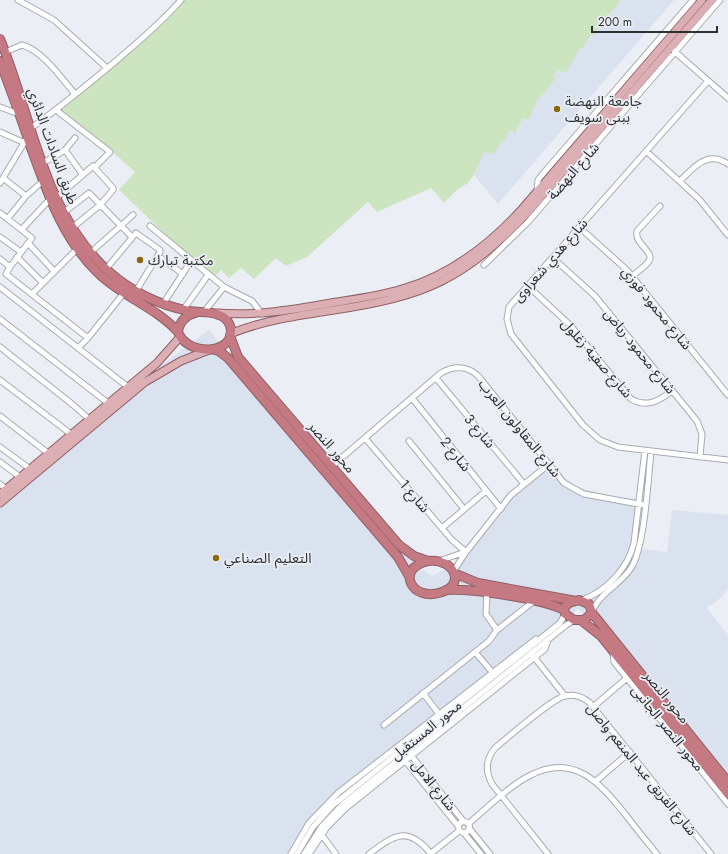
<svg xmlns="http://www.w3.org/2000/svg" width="728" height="854" font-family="Jost,'Noto Sans Arabic',sans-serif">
	<rect width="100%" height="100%" fill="#ebeff5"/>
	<path fill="#d9e2ee" d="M621,0H674L498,204L474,175L484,151L502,144L510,130L517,133L523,118L529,120L537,99L546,91L556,78L553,76L557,69L566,72L580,48L583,49L591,35L593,36Z
		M209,330L389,540L415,565L433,576L454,564L507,494L549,460L565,478L578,487L608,496L641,500L636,548L667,552L672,510L728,515V589L722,597L707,608L728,635V788L595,623L578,609L549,635L345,798L316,827L301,854H0V498L139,381Z"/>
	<path fill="#cce5c0" d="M184,0H621L593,36L591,35L583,49L580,48L566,73L557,70L553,76L556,78L546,91L537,100L529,120L523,118L516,133L510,130L502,144H500L493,154L484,152L474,175L468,183L458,189L444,203L431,188L377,212L368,202L307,257L286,266L276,258L254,279L241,268L229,278L221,270L215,276L181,249L119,190L135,172L107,147L62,113L60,108C102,74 148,41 184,0Z"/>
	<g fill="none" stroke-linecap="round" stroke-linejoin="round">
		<defs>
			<path id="minor" d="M18,0L54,20L107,68
				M674,51L728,98
				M5,52L22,45C42,50 62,79 75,94
				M708,81L509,307L507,319L511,334L583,425L600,440L618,447L728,460
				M0,107L19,114
				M56,110L110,152L95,167
				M31,128C61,107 88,84 116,61C139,41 161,23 181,0
				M0,132L25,143
				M65,150L83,175
				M646,151L699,199L728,235
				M43,163L65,150L75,138
				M3,178L26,196
				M680,181C694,167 707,150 728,164
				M0,183L27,138
				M537,191L538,180L541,176L693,0
				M56,198L93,166L113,188V190L100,205L72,228
				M0,213L32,238L10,267L6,274L88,338
				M63,213L89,193L132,237
				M8,218L26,196L43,181
				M150,226L224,287L252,301L262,314
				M579,227L627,270L728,395
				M22,229L50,199
				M0,237L21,252
				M28,243L54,271
				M90,253L133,215
				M158,256L183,274
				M17,257L43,283
				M553,258L595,296L697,421L702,434L700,457
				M0,259L10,267
				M484,265L528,222L720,0
				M106,269L136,233L160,250V252L136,291
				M632,276C637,272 645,267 649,261C655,252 634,244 637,231L660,206
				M528,286L570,325L631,399C647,408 659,401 672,391
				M0,287L128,387
				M32,294L77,249
				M163,304L191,261
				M183,310L208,275
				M204,312L224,287
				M0,319L108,403
				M0,347L72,404L89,419
				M78,348L88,338L123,294
				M436,378L524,484
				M0,380L71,434
				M412,398L501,509
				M0,416L48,453
				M365,438L452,540L466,552
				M409,441L464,509
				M0,447L30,469
				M0,462L20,477
				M332,466L441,373C454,365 469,366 479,377L564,483L584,494L644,505
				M0,484L6,489
				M442,528L486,491
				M439,561L465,552
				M453,572L466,552L511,495L548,465
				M487,593L486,614L497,630
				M582,600C607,591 628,568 634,543L645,450
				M592,611C601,592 620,585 631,568C645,546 648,480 651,451
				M475,652L492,672
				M613,652L614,662L728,804
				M534,657L565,696
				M423,693L439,714
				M593,707L627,678
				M384,725L489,641L497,630L534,601
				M410,754L464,822
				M403,758L458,826
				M596,781L630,752
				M458.5 827a5.5 5.5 0 1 1 11 0a5.5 5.5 0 1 1-11 0Z
				M468,824C486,809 510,785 531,775C574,753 600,783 625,814C635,827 646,841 657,854
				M469,828L490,854
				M464,833L481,854
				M321,834L336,854
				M291,854L309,823L338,793L536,639
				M297,854L313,827L333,805L560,623L565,614
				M304,854L322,826L343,804L565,626L574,620
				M309,854L327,827L346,808L545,649L548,640
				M369,854C394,835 408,825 431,854
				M430,854L459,831
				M548,854L492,784C485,771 486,758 496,747C509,737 551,699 565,696C574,694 583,697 590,703L711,854"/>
			<path id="major" d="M217,313C256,316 292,310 331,303C355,299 379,296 402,289C449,276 489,245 522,209L702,0
				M230,334C263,320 298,316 334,310C426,296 464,280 529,211L712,0
				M0,494L157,363L180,337
				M0,503L145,382L181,361L209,350"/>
			<path id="highway" d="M0,39C32,116 42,210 107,270C130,291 159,305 189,311C199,313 209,311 219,315C226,317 231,324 231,331C231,356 186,355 178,332C179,322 186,315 195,313
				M0,61C10,89 21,117 30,145C47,191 61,237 98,273C122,297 156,307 178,332
				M230,336L238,357L399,545L414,556L428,561
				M212,349L219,351L228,358L398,557L409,576
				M428,561C454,558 466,584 442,592C411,603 395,568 428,561Z
				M454,573L478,583L576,601
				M446,590C470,588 542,599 564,610
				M579,600L589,604L592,613L584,620H574L565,614L564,608L569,603Z
				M592,613L728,782
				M582,621L601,636L728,794"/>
		</defs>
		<use href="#minor" stroke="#a7abb1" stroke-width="7"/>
		<use href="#major" stroke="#905f66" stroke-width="9"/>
		<use href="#highway" stroke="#905f66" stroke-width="10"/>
		<use href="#minor" stroke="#fff" stroke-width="5"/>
		<use href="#major" stroke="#dcafb4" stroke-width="7"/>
		<use href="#highway" stroke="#c57982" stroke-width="8"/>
	</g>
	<g fill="#8d680a" stroke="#ebeff5" stroke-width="1.5">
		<circle cx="557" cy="109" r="4"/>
		<circle cx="140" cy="260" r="4"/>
		<circle cx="216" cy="558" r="4"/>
	</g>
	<g text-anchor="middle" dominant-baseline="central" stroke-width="3.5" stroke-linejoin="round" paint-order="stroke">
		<g font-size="14" fill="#2d2f31" stroke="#ebeff5" text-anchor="start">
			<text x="565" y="101">جامعة النهضة<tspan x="565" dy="16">ببنى سويف</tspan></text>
			<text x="148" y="260">مكتبة تبارك</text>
			<text x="224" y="558">التعليم الصناعي</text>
		</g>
		<g font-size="14" fill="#2d2f31" stroke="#ebeff5">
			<text transform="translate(53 146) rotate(70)">طريق السادات الدائري</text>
			<text transform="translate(573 171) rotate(-49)">شارع النهضة</text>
			<text transform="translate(550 260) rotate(-49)">شارع هدي شعراوى</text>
			<text transform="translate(657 308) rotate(51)">شارع محمود فوزي</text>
			<text transform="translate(640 351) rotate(51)">شارع محمود رياض</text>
			<text transform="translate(597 358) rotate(49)">شارع صفية زغلول</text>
			<text transform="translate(520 428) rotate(51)">شارع المقاولون العرب</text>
			<text transform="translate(480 431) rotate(50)">شارع 3</text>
			<text transform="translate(332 447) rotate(49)">محور النصر</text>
			<text transform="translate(456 454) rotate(51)">شارع 2</text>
			<text transform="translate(415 496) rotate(50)">شارع 1</text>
			<text transform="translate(667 697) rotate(51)">محور النصر</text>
			<text transform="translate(668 728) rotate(51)">محور النصر الجانبى</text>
			<text transform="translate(426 730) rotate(-39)">محور المستقبل</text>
			<text transform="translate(642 769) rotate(51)">شارع الفريق عبد المنعم واصل</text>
			<text transform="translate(434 785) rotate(51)">شارع الامل</text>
		</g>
	</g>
	<path d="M592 26v6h125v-6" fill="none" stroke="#2d2f31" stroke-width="2"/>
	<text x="598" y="26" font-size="12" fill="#2d2f31" stroke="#ebeff5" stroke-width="3" paint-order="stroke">200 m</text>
</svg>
